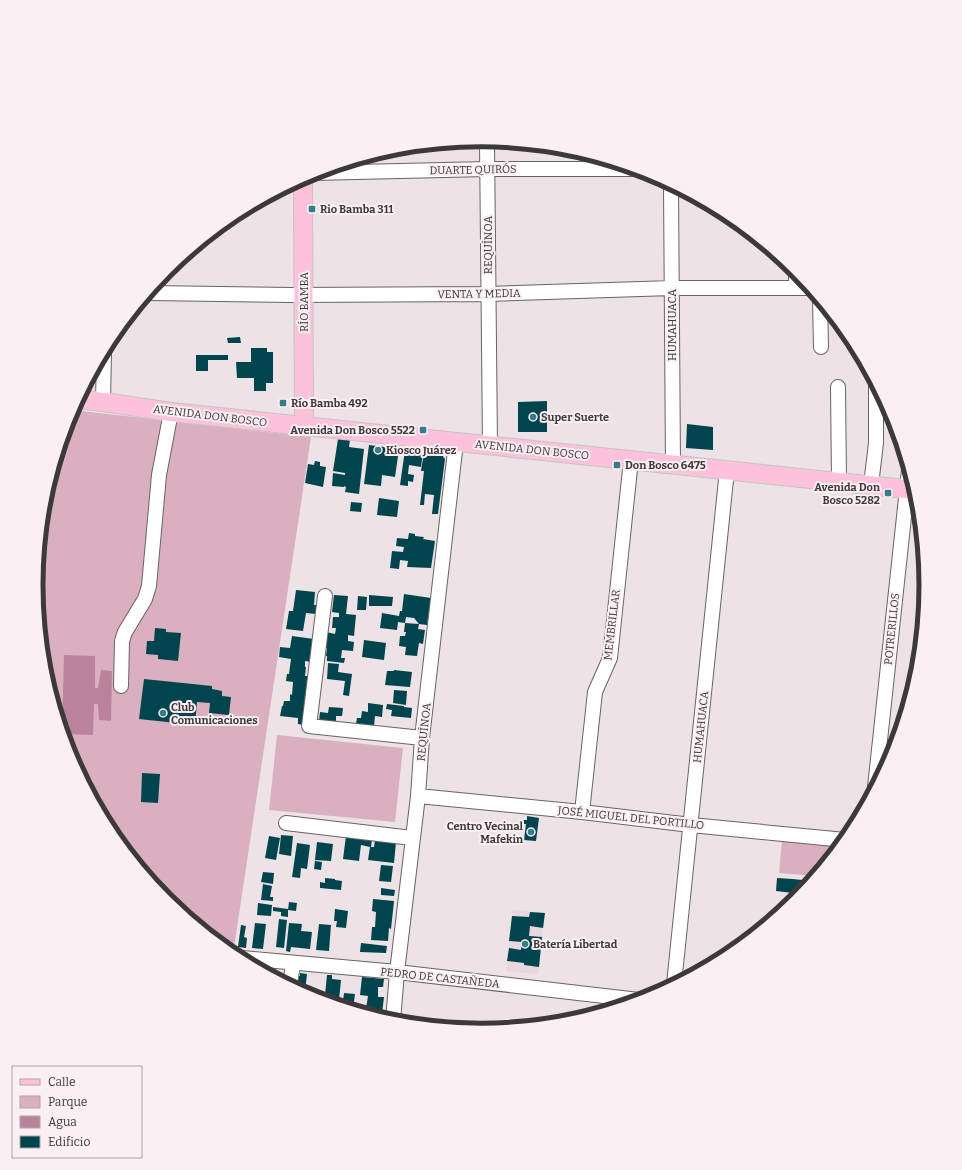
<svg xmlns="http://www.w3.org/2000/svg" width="962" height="1170" font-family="Bitter,serif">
	<rect width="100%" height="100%" fill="#ede2e6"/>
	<path fill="#ead6de" d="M513,910L545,913L538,974L506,971Z"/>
	<path fill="#dab0c1" d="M72,410L311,437L233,954L166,899L111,832L70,755L45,672L36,585L45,498L70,415Z
		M277,735L403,748L395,822L269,810Z
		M782,840L840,846L815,876L779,873Z"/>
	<path fill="#bb829b" d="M64,655L95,656V688H98L101,670L112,671L111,721L99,720L98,704H94L93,735L64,734L62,730Z"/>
	<path fill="#00454e" d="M240,337L241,343H228L227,338Z
		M251,348H267V352H273V383H266V391H254V378H237L236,362H251Z
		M196,355H228V360H208V371H196Z
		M547,401V432H518V402Z
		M687,424L713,427V450L686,448Z
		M338,439L350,440L349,447L364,449L359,494L345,492L346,487L344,486V487L332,486L333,473L345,475V473L333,471Z
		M369,445L399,449L395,477L382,475L381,486L364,484Z
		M405,450L423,452L421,467L409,465L408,474L414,475L413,482L408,481V486L400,485Z
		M424,452L442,455L445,459L438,514H432L434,495L425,494L424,505H420L424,471H421Z
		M315,461L320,462V466L326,467L323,487L305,483L308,464L314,465Z
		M379,498L399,501L397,517L377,515Z
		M351,502L362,503L361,512L350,511Z
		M409,533L415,534V536L424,537L423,539L435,541L431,568L407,567L408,561L400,560L399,569L390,568L392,551L403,552L404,547L396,546L397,538L408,539Z
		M296,590L315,592L314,605H317L316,614L306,613L303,631L286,629L289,611H293Z
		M404,594L431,598L427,625L419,624L414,618L406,617L405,623L398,622L397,630L380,628L382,613L399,616L400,611H402Z
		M334,595L348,596L346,614L356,615L354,636L348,635V641L354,642L353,651L342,650L341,658H345L344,663L327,661V656H326L327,648H324L326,632L335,634L336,628H332L333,617H339V613L332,612Z
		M369,595L393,597L392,606H369Z
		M358,596L367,597L366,610H357Z
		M405,623L419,624L418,629L425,630L423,644L419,643L417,656L405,655L406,647L399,646L400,636H405L406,632H404Z
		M155,628L166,629V632L181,633L178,661L158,659V655L146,654L147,641H154Z
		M292,636L314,639L311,662L305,661V667H306L305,676H310L304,725L298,724V718L280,716L282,706H283L284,701H290V694L292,695L293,682L286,681L287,674H289L291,659L279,657L280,647L290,648Z
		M364,640L386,643L384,660L362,657Z
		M328,663L339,664L338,672L352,674L349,696L343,695L345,681L327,679Z
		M394,670L412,672L410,687L385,685L387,671H394Z
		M144,679L212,686V689L222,691V696L231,697L229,715L209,713L210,703L197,702L195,725L139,719Z
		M394,690L407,691L406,705L393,703Z
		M368,703L383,705L382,717L375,716L374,726L356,724L357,718H361L362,711L368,712Z
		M387,704L404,706V707L412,708L411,718L391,716L392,710L386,709Z
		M329,707L343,708L342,716H336V723L319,721L320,712L328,713Z
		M142,773L160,774L158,803L141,802Z
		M527,816L539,818L536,841L524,840L526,824H522V820H527Z
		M281,835L293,836L291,856L279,854Z
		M269,836L280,838L276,860L265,858Z
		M346,836L372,839L371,847H374L375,840L396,842L394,863L368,860L370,847L361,845L359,861L343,859Z
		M317,842L333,844L331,861L315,860Z
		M297,843L310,845L307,869L301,868L300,878L292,877Z
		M315,861L322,862L321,870L314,869Z
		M381,865L393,866L391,882L379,881Z
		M263,872L274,873L273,884L261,882Z
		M325,878L335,879V880L342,881L341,890L320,888V882L325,883Z
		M777,878L793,879L811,881L801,894L776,891Z
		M263,884L272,886L270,897H273V901L261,900Z
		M381,888L395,890L394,896L381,895Z
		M373,899L394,901L391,929L389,928L388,941L371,940L372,927H375L376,912L372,911Z
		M289,902L297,903L296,911L288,910Z
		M258,903L272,905L271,916L257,915Z
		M273,907L288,909V917L281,916V912L273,911Z
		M335,909L348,911L346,928L336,927L337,921H334Z
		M530,912L545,913L543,928L530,926L529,936L542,937L539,967L524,965V963L507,961L509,948L521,950L522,942L509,941L512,916L529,917Z
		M279,919L287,920L284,948L276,947Z
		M255,923L266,924L263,949L252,948Z
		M289,923L302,924L301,931L312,932L310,949L291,947L290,952L286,951Z
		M319,924L331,925L329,951L316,950Z
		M241,925L246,926L244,937L247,938L246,948L238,947Z
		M361,943L387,946L386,953L360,952Z
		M300,973L307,974L305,992L294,987L296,975L300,976Z
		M327,975H332V979L341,980L339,1000L343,1001L344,993L355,994L353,1009L339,1005V1003L328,1001V995H325Z
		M362,977L384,979L383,987H378V997H384L382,1014L362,1012L363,1008L366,1009L368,996L360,995Z"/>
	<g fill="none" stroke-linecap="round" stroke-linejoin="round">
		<defs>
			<path id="minor" d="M487,141L490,446
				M312,173L488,169H634
				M671,185L673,465
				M796,271V288
				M148,293L292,295L488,294L672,288H810
				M820,300L821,347
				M838,387L839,482
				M103,402L104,352
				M871,485L876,443V385
				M325,596L309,726L422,738
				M121,686L122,641L125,632L145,599L149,586L159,475L171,412
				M875,787L909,470
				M418,796L582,812L691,825L845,840
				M582,812L595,692L610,658L631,460
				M286,823L412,838
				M242,958L397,972L639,1000
				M674,984L727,470
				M290,985L293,963
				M393,1021L397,972L418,796L422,738L456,442"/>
			<path id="major" d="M303,178L304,426
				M78,399L103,402L171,412L915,490"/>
		</defs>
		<use href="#minor" stroke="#6b6265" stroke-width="16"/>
		<use href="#major" stroke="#c5c3c4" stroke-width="20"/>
		<use href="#minor" stroke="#fff" stroke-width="14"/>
		<use href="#major" stroke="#fcc2dc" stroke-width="18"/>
	</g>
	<g fill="#367d88" stroke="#faeff3" stroke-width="1.5">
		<rect x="308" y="205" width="8" height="8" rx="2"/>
		<rect x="279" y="399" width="8" height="8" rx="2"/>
		<circle cx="533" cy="417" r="4"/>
		<rect x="419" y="426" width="8" height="8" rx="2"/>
		<circle cx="378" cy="450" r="4"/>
		<rect x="613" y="461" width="8" height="8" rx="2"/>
		<rect x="884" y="489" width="8" height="8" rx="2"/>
		<circle cx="163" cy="713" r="4"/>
		<circle cx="531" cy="832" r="4"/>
		<circle cx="525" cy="944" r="4"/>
	</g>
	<g text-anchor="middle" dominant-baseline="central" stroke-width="4" stroke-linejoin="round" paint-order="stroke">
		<g font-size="11" fill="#3d383a" stroke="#faeff3">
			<text transform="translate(473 170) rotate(-1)">DUARTE QUIRÓS</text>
			<text transform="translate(488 245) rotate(-90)">REQUÍNOA</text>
			<text transform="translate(479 294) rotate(-1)">VENTA Y MEDIA</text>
			<text transform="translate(304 302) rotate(-90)">RÍO BAMBA</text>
			<text transform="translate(672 325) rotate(-90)">HUMAHUACA</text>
			<text transform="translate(210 416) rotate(7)">AVENIDA DON BOSCO</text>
			<text transform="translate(532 450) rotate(6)">AVENIDA DON BOSCO</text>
			<text transform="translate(612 625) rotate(-83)">MEMBRILLAR</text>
			<text transform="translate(892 629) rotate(-84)">POTRERILLOS</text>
			<text transform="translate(701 727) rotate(-84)">HUMAHUACA</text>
			<text transform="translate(424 732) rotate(-84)">REQUÍNOA</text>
			<text transform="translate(631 818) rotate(6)">JOSÉ MIGUEL DEL PORTILLO</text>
			<text transform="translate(440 978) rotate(6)">PEDRO DE CASTAÑEDA</text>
		</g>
		<g font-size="11" font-weight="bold" fill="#3d383a" stroke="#faeff3" text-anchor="start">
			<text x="320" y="209">Rio Bamba 311</text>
			<text x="291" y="403">Río Bamba 492</text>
			<text x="541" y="417">Super Suerte</text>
			<text x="415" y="430" text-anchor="end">Avenida Don Bosco 5522</text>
			<text x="386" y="450">Kiosco Juárez</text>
			<text x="625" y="465">Don Bosco 6475</text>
			<text x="880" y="487" text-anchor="end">Avenida Don<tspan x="880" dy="13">Bosco 5282</tspan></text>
			<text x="171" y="707">Club<tspan x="171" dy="13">Comunicaciones</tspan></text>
			<text x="523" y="826" text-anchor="end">Centro Vecinal<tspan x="523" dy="13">Mafekin</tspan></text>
			<text x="533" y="944">Batería Libertad</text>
		</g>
	</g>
	<path d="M0 0H962V1170H0ZM43 585a438 438 0 1 1 876 0a438 438 0 1 1-876 0Z" fill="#faeff3" fill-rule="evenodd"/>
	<path fill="none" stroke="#3d383a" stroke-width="5" d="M43 585a438 438 0 1 1 876 0a438 438 0 1 1-876 0Z"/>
	<rect x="12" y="1066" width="130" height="92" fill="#faeff3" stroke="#aea6a9"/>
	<rect x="20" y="1079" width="20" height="6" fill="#fcc2dc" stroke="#aea6a9"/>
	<text x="48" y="1086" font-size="12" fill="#3d383a">Calle</text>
	<rect x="20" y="1096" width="20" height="12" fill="#dab0c1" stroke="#aea6a9"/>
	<text x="48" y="1106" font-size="12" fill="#3d383a">Parque</text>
	<rect x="20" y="1116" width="20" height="12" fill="#bb829b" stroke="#aea6a9"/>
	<text x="48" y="1126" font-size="12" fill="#3d383a">Agua</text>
	<rect x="20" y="1136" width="20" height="12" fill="#00454e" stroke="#aea6a9"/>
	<text x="48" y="1146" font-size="12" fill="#3d383a">Edificio</text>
</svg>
